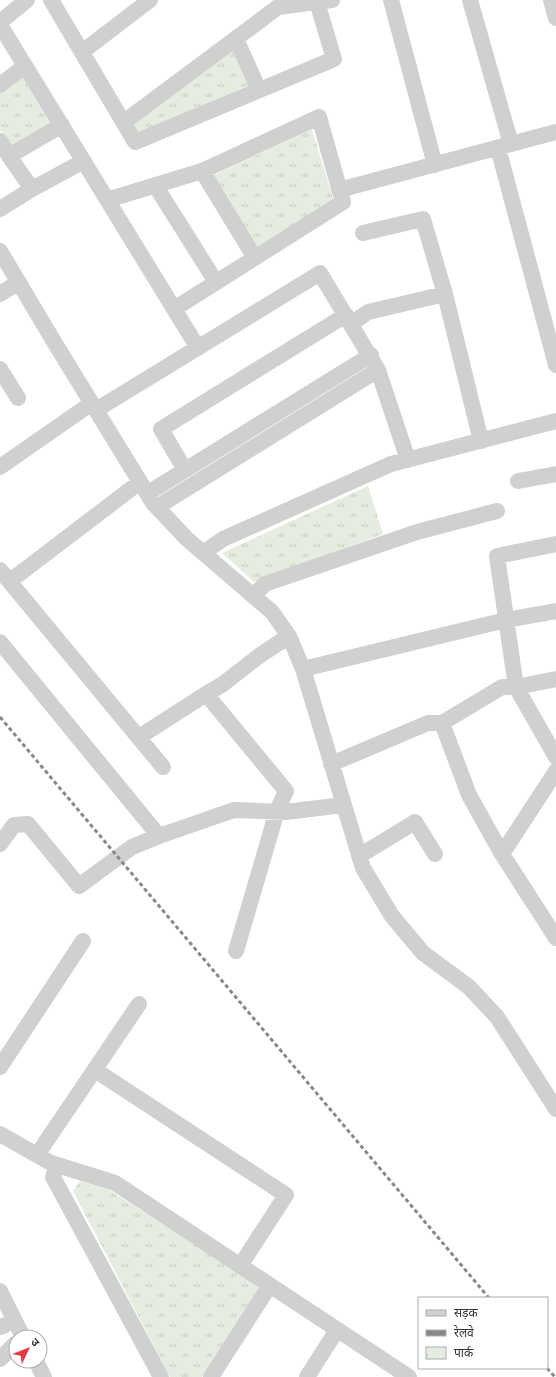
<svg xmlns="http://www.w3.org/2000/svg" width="556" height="1377" font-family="'DejaVu Sans','Noto Sans Devanagari',sans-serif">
	<defs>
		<pattern id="park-tufts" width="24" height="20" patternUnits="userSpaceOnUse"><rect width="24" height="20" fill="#e6ecdf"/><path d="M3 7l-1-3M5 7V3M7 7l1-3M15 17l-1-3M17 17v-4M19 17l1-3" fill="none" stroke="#c6cbc0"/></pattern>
	</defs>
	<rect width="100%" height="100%" fill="#fff"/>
	<path fill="url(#park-tufts)" d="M233,48L249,85L137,134L131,124Z
		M23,73L52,124L10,147L0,130V92Z
		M312,129L334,202L258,249L212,176Z
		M368,486L383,534L254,582L222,553Z
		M80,1181L109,1190L260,1286L202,1377H170L73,1191Z"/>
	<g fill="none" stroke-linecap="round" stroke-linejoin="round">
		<path stroke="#d0d0d0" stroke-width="16" d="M51,0L135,142L334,59L317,2
			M391,0L435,165
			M470,0L511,144
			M551,0L556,18
			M0,22L27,0
			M0,25L198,348
			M236,39L259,90
			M82,52L150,0
			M0,85L25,66
			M124,122L278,7L332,0
			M0,141L9,156L62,125
			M498,148L556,365
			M9,156L32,189
			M202,171L255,258
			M155,185L216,282
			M339,190L556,132
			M107,200L202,171L319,117L343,202L174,309
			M0,209L32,189L84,161
			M363,233L423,219L445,294L481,441
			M0,251L56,345L153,503L187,539L272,612L289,636L303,669L363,868L392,916L423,953L469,987L497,1017L556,1109
			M0,294L19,282
			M351,324L368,312L445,294
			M0,369L18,398
			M96,410L320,273L378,370L408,460
			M0,467L92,403
			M185,470L161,429L346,315
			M518,481L556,474
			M148,493L371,355
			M157,507L378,370
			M556,544L497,556L516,687L556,757
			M203,553L223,539L391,464L556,421
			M0,570L163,767
			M10,581L140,482
			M253,596L265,584L417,532L497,511
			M0,642L159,836
			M303,669L506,620L556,611
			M206,694L286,791L277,811L236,951
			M442,723L502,687H516L556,679
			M139,737L206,694L223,684L259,656L289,636
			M331,764L428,723H442L469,795L502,854L556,938
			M0,844L14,825L28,824L79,886L132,847L159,836L234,810L286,812L343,805
			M502,854L556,771
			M359,856L415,822L435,854
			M0,1067L83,941
			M95,1070L286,1195L240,1266
			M0,1134L51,1163L115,1183L409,1377
			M37,1155L139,1004
			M57,1165L53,1177L161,1377
			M0,1291L23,1337
			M0,1327L5,1325
			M0,1359L15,1344
			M36,1361L44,1377
			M211,1377L270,1285
			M307,1377L337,1330"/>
		<path stroke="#888" stroke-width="3" stroke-dasharray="4 3" stroke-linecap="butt" d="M0,717L489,1298
			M547,1368L555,1377"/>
	</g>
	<rect x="418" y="1297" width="130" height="72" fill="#ffffff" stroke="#adadad"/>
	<rect x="426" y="1310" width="20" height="6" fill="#d0d0d0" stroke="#adadad"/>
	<text x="454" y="1317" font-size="12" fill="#333333">सड़क</text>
	<rect x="426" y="1330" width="20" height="6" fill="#888888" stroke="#adadad"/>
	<text x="454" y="1337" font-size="12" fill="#333333">रेलवे</text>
	<rect x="426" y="1347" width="20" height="12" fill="url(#park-tufts)" stroke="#adadad"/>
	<text x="454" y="1357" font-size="12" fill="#333333">पार्क</text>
	<g transform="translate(28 1349) rotate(47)"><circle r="19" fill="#ffffff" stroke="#adadad"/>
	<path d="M0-3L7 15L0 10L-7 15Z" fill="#e63946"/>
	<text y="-6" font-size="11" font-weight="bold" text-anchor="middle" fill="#333333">उ</text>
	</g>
</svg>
